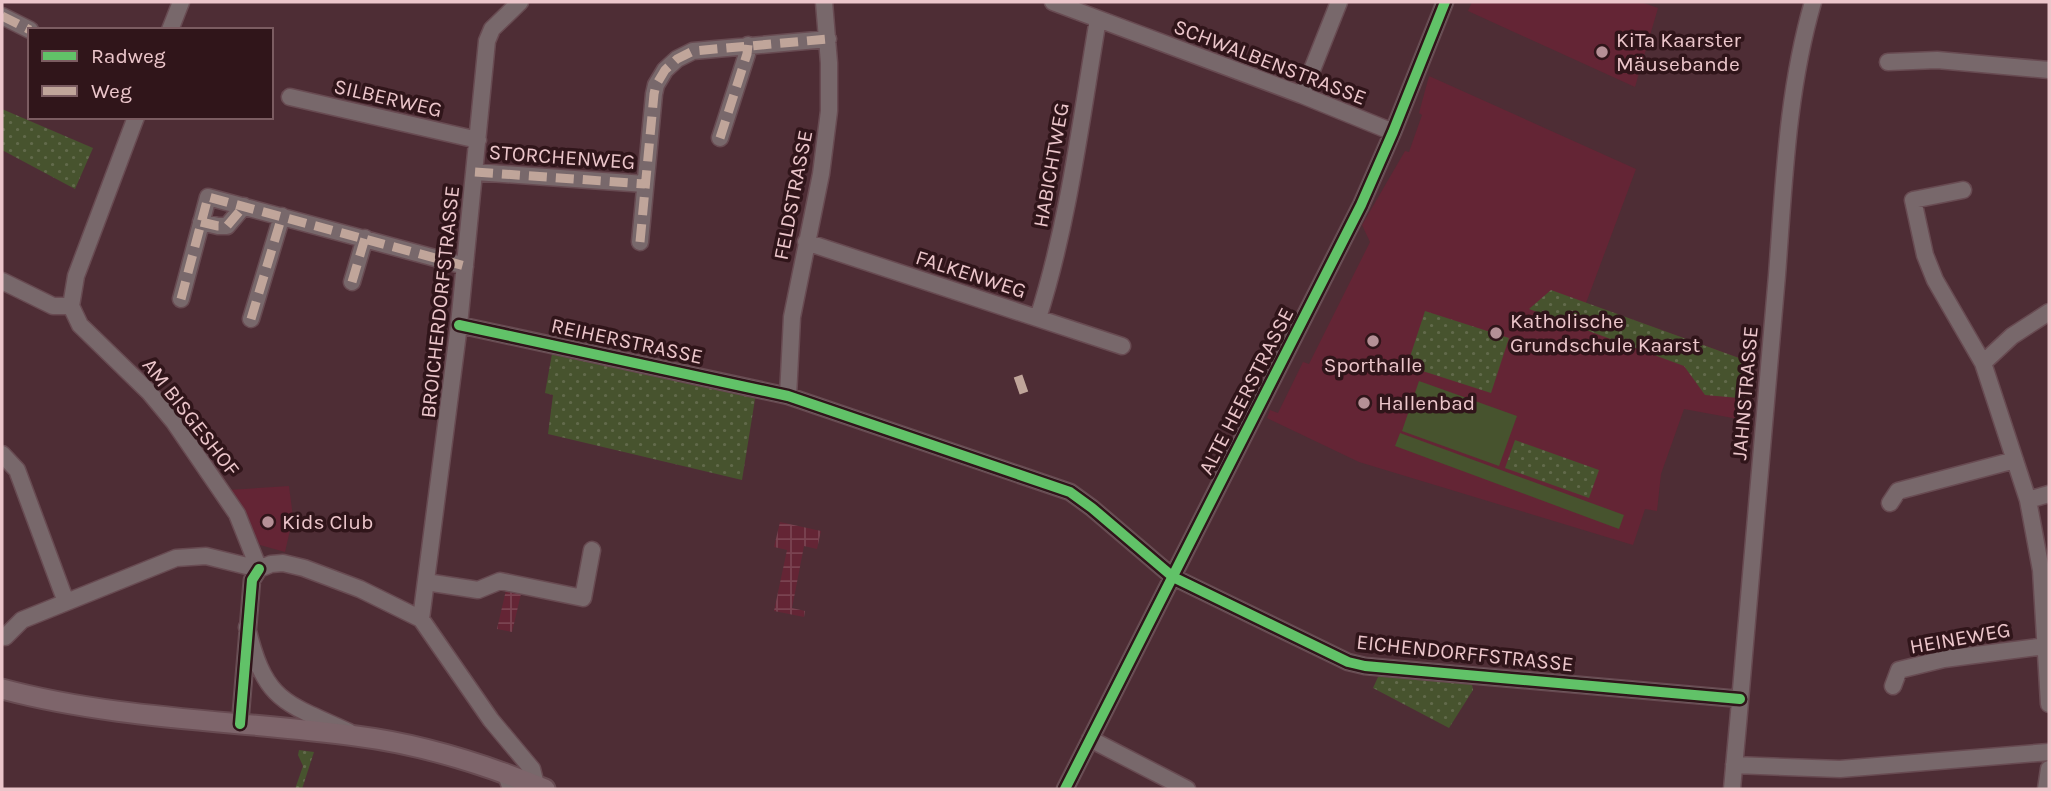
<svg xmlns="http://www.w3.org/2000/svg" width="2051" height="791" font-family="Karla,sans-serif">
	<defs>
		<pattern id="industrial-grid" width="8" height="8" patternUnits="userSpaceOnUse" patternTransform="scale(1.75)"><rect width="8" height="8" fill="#642535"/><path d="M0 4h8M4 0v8" fill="none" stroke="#7a4351"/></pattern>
		<pattern id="green-dots" width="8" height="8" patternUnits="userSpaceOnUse" patternTransform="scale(1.75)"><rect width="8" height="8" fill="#47532e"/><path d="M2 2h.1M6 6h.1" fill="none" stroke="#626a4b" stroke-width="1.8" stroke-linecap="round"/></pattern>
	</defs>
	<rect width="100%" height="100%" fill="#4e2d35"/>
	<path fill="#642535" d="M1472,2H1641L1658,8L1635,87L1468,11Z
		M1429,76L1636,169L1586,303L1753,363L1749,421L1684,409L1661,474L1657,511L1645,509L1633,545L1359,462L1267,418L1270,410L1278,413L1303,362L1309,364L1370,242L1362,225L1405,151L1409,152L1422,115L1419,113Z
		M289,486L293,517L285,552L260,545L248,528L228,490Z"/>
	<path fill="url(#industrial-grid)" d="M780,522L821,531L817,549L804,546L792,608L805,611L804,617L774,611L787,550L774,547Z
		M506,590L521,594L512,632L497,629Z"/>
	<path fill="url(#green-dots)" d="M2,109L93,148L75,189L2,150Z
		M1551,290L1753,363L1750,399L1705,395L1684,366L1529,309Z
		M1425,311L1509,338L1491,393L1407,366Z
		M553,348L756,393L742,480L548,434L553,395L545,393Z
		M1515,440L1599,470L1589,498L1505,468Z
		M1385,676L1472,684L1473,690L1449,728L1373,688L1378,677Z
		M299,750L314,752L302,789H295L303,766L298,755Z"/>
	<path fill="#47532e" d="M1419,381L1517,416L1499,466L1402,431Z
		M1400,433L1624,515L1619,529L1395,446Z"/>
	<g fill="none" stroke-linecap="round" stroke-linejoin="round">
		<defs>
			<path id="minor" d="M1053,2L1302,95L1393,132
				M2,16L30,30
				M170,30L181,2
				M1888,62L1937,60L2049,70
				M1302,95L1339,2
				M290,97L478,140
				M136,117L76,276L71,306L80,325L149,392L174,422L237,514L259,569
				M720,138L747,54L748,45
				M475,172L645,184
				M1963,190L1913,200L1925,255L1935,280L1983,363L2028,500L2041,570L2049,704
				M201,222L218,226H227L244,206
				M640,242L654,94L656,85L665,70L677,59L693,51L828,39
				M806,242L1122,346
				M2,281L53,306H71
				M352,282L365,238
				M181,299L208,197L465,266
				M1038,318C1069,221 1081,119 1098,19
				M251,319L282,216
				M459,325L788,396L1070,492L1092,508L1173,577L1348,662L1365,666L1740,699
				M1983,363L2012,336L2049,312
				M788,396L792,317L821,174L829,111V63L824,2
				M2,454L17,470L66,602
				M2028,500L2049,494
				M1890,503L1898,491L2015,460
				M426,582L478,590L500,581L583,598L592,550
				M421,619L459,325L487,41L492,29L520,2
				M247,627C265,702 284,702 349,732
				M5,637L22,620L176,558L206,556L259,569L271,564L283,563L304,568L360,589L421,619L491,720L532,769L537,789
				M1893,686L1899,670L1944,659L2046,646
				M240,724L252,580L259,569
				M1090,739L1187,789
				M1734,765L1840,769L2049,752
				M505,772L511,789
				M1065,789L1361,205L1393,132L1445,2
				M1732,789C1748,618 1762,447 1777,275C1784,183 1787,91 1813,2
				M2046,789L2049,769"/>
			<path id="major" d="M2,689C118,720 237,720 356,736C421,744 484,764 545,789"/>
		</defs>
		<use href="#minor" stroke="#684b52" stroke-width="19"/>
		<use href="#major" stroke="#684b52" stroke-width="23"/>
		<use href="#minor" stroke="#78686b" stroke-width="16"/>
		<use href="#major" stroke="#7e656b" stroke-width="19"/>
		<path stroke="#c0a59a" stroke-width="9" stroke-dasharray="18 9" stroke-linecap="butt" d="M2,16L30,30
			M720,138L747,54L748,45
			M475,172L645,184
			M201,222L218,226H227L244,206
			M640,242L654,94L656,85L665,70L677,59L693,51L828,39
			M352,282L365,238
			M181,299L208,197L465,266
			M251,319L282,216
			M1018,376L1025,396"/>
		<defs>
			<path id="cycleway" d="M459,325L788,396L1070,492L1092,508L1173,577L1348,662L1365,666L1740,699
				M240,724L252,580L259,569
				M1065,789L1361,205L1393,132L1445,2"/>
		</defs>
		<use href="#cycleway" stroke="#30151a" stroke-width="15"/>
		<use href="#cycleway" stroke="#61c268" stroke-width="10"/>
	</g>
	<g fill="#b59096" stroke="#30151a" stroke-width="2.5">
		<circle cx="1602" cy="52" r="7"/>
		<circle cx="1496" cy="333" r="7"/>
		<circle cx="1373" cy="341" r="7"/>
		<circle cx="1364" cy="403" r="7"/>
		<circle cx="268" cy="522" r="7"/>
	</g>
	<g text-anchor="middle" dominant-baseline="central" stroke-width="7" stroke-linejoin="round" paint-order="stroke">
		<g font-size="21" fill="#ecc6cb" stroke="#30151a" text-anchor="start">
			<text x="1616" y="40">KiTa Kaarster<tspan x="1616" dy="24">Mäusebande</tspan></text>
			<text x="1510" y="321">Katholische<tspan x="1510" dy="24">Grundschule Kaarst</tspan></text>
			<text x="1373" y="365" text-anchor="middle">Sporthalle</text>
			<text x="1378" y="403">Hallenbad</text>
			<text x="282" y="522">Kids Club</text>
		</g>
		<g font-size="21" fill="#ecc6cb" stroke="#30151a">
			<text transform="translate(1270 62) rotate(21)">SCHWALBENSTRASSE</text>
			<text transform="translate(388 98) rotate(13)">SILBERWEG</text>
			<text transform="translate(562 157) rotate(4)">STORCHENWEG</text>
			<text transform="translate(1051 165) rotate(-80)">HABICHTWEG</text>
			<text transform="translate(793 195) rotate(-79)">FELDSTRASSE</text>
			<text transform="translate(971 274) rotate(18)">FALKENWEG</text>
			<text transform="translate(440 302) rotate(-84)">BROICHERDORFSTRASSE</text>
			<text transform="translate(627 341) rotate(12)">REIHERSTRASSE</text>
			<text transform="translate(1246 391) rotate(-63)">ALTE HEERSTRASSE</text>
			<text transform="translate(1745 393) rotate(-85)">JAHNSTRASSE</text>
			<text transform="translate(191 417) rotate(52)">AM BISGESHOF</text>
			<text transform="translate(1960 638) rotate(-10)">HEINEWEG</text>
			<text transform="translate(1465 653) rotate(6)">EICHENDORFFSTRASSE</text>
		</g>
	</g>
	<rect width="2051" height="791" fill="none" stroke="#ecc6cb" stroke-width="7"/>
	<rect x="28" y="28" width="245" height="91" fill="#30151a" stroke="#7b5c61" stroke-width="2"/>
	<rect x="42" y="51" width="35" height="10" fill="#61c268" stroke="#7b5c61" stroke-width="2"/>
	<text x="91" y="63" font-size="21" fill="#ecc6cb">Radweg</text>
	<rect x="42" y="86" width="35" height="10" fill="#c0a59a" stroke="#7b5c61" stroke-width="2"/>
	<text x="91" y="98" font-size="21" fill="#ecc6cb">Weg</text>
</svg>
